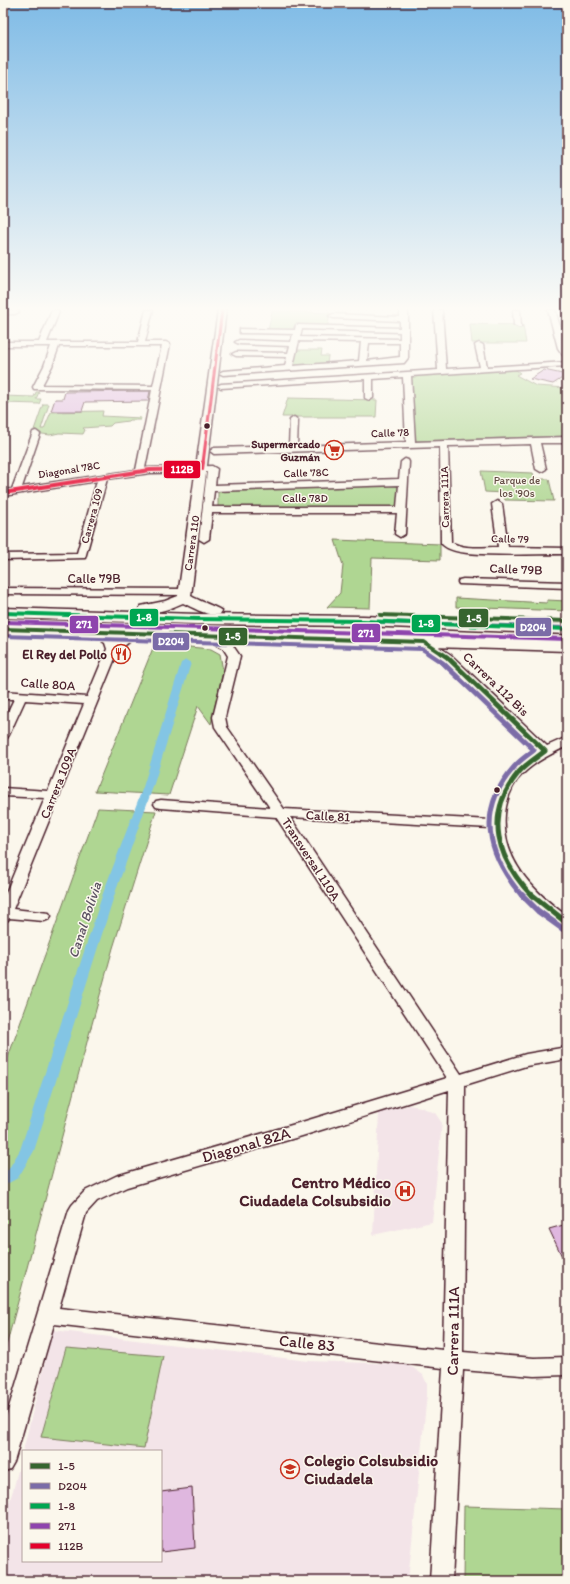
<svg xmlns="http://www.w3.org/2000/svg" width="570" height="1584" font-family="Itim,sans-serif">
	<rect width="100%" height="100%" fill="#fbf7ec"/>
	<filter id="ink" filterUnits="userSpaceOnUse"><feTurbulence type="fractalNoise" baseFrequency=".025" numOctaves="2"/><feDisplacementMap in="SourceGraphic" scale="8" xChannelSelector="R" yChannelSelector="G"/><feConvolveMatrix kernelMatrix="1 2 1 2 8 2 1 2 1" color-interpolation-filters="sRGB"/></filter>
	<g filter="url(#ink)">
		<path fill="#f3e4e8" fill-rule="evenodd" d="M409,1105L421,1107L435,1113L442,1123L432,1222L373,1235L379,1113Z
			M53,1330L308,1361L402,1364L412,1367L423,1375L427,1384V1394L408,1581H3V1522L14,1487ZM23,1451H161V1561H23Z"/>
		<path fill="#afd692" stroke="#7c7a5e" d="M272,311L330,313L328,325L324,327L294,326L292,332L268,331Z
			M470,324L523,325L526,343H472Z
			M296,350H322L321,356H328L327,364L295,366L292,365Z
			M511,369L516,370L520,373L516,375L536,386L567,388V436L413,441L410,376Z
			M36,392H39L36,399H41L39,404L3,403V396L34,397Z
			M288,398L377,400L376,417H282Z
			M43,404H49L41,429H44L51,412L103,411L102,416L141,418L140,420H129L128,421L113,423L110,426L83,428L85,430L83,434L59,433L50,435L35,433L36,430H34Z
			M481,471L533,473L535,479H549L554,501L505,500L503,493L485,492Z
			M399,485L401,487L398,508L393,509L218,507V489Z
			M335,540L440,544V560L372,558L370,608L327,607L340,593L343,565Z
			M456,598L547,603V600L567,601V611L456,607Z
			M189,647L211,649L220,654L223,671L211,724L198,706L169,795L95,791L153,648Z
			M98,808L156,811L113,948L87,1042L3,1358V1071Z
			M66,1348L163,1356L144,1448L41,1437Z
			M464,1506L567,1509V1581H463Z"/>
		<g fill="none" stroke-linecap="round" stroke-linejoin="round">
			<path fill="#83c5e4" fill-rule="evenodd" d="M186,660L191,663L153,787L114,896L34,1151L18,1178L3,1186V1173L8,1170L20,1150L102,896L143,787L181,663Z"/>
		</g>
		<path fill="#dfb7df" stroke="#4a1f2b" d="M544,370L567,375L553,384L530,379Z
			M150,391L148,401L85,402L82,411H51L55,399H63L65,392Z
			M567,1224V1267L549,1229Z
			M192,1488L195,1548L161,1552V1492Z"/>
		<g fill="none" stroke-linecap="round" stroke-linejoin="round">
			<defs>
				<path id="minor" d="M3,310H17L19,312L15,314H3Z
					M52,310H57L59,312L47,342H138L146,310H153L145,342H166L170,344L145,468L212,466L217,469L215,485L399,479L401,462L405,459L408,460L409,462L405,534L400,537L395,534L397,513H212L209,539L204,542L199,539L207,472L150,473L107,479L85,558L3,560V554L77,553L97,481L3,496V490L12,489L33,432L36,431L40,434L22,487L136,470L152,390L34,389L33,387L44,366L51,346H3V342H39ZM59,346H162L153,386L42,385L52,366ZM399,485L397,507H212L214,491Z
					M400,310H408V358L404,363L223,375L219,373L223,371L285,366L287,357L236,356L232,354L236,352L288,353L290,346L239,344L235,342L239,340L291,342L293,334L243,333H240V329L295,330L296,325H299L400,328V321L333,318L329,316L333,314L400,317ZM302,329L400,332V339L300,337ZM299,341L361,342L359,361L293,366ZM369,343H400V357L367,361Z
					M434,310H442L446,369L480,367L475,345L479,343L483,345L487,367L567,362V366L411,376L415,442L567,437V443H540L546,469L541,472L536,469L531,444L448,446L451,542C464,550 483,547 498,547L492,504L497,501L502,504L508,547L567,548V554C535,554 498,556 467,553C458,552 447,550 441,543L440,447L214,454L210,451L214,448L289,446L290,420L294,417L298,420L297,446L406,442L403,377L373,379V398L369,400L365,398V379L221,388L217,386L221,384L438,370Z
					M513,310H520L521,327H518L514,325Z
					M548,310H555L567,350V357H564L558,348Z
					M463,579L567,582V588L459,584L458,582L459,580Z
					M3,588L185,589L190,592L185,595L3,594Z
					M95,629L108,634L115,642C123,636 133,632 142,630L148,633L146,635L129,642L118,651L13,909L49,913L51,916L49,919L44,921L9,918L8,920L3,922V900L45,798L3,796V788L48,791L84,704L25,700L9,735L7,738L3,739V722L14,699H3V691L87,697L107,649L105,643L89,632Z
					M209,633L231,643L240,656L225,717L227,727L284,809L491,820C492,814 491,807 493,801C502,780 517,761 538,751L443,659L420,644L418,642L420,640H428L451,655L547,746L567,737V746C549,755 530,764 517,780C510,790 506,803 505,814C501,860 533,891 567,916V928L562,926L534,906L513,882L496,854L490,828L290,817L461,1074L526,1054L567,1047V1059L526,1066L465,1085L463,1352L534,1358L567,1357V1375L534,1376L463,1370L452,1581H430L443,1368L54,1324L14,1462L10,1469L3,1472V1427L69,1210L72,1205L85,1191L116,1176L302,1122L447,1078L276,817L161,808L156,807L154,804L156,801L161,800L270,808L215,727L213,717L228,656L223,648L205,638L203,636L205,634ZM449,1090L443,1350L59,1308L86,1213L97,1201L127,1187L302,1136Z"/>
				<path id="major" d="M218,310H226L191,596C197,600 219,608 222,611L220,614C208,617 194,608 183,603C172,608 154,615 141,612L139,609L141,606L165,601L178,596Z"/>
				<path id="highway" d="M3,608L197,614L363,616L567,624V634L363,626L197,624L3,618Z
					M3,624L567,641V651L3,634Z"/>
			</defs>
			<use href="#minor" stroke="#4a1f2b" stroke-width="3"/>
			<use href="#major" stroke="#4a1f2b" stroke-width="3"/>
			<use href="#highway" stroke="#4a1f2b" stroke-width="3"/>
			<use href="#minor" fill="#fbf7ec" fill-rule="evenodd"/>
			<use href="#major" fill="#fbf7ec" fill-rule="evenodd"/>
			<use href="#highway" fill="#fbf7ec" fill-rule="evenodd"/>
			<defs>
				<path id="bus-1-far2" d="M380,615L567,621
					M3,629L424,642L442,654"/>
				<path id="bus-1-far1" d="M441,653L447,657L545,751C536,758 526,764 519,772C483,815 497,859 532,896"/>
				<path id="bus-1" d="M532,895L567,923"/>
				<path id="bus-2-far2" d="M380,622L567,628
					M3,636L422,649L430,654"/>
				<path id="bus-2-far1" d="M428,653L443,663L534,750C528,755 520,760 515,766C476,810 486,853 522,896"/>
				<path id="bus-2" d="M522,895L538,911L563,929"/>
				<path id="bus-3" d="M3,613L197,619L363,621L567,629"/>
				<path id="bus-4" d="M3,622L567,639"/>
				<path id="bus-5-far1" d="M203,463L222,310"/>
				<path id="bus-5" d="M3,493L150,470L202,469L203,462"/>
			</defs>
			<use href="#bus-1-far2" stroke="#fbf7ec" stroke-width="6"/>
			<use href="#bus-1-far1" stroke="#fbf7ec" stroke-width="8"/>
			<use href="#bus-1" stroke="#fbf7ec" stroke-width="9"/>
			<use href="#bus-2-far2" stroke="#fbf7ec" stroke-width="6"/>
			<use href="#bus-2-far1" stroke="#fbf7ec" stroke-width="8"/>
			<use href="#bus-2" stroke="#fbf7ec" stroke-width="9"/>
			<use href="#bus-3" stroke="#fbf7ec" stroke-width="6"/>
			<use href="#bus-4" stroke="#fbf7ec" stroke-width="6"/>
			<use href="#bus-5-far1" stroke="#fbf7ec" stroke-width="5"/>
			<use href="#bus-5" stroke="#fbf7ec" stroke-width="6"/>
			<use href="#bus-1-far2" stroke="#36652f" stroke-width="4"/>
			<use href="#bus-1-far1" stroke="#36652f" stroke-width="5"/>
			<use href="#bus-1" stroke="#36652f" stroke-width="6"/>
			<use href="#bus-2-far2" stroke="#7b6ca7" stroke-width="4"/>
			<use href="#bus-2-far1" stroke="#7b6ca7" stroke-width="5"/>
			<use href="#bus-2" stroke="#7b6ca7" stroke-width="6"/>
			<use href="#bus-3" stroke="#00a651" stroke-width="4"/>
			<use href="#bus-4" stroke="#8e44ad" stroke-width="4"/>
			<use href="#bus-5-far1" stroke="#e4002b" stroke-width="3"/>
			<use href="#bus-5" stroke="#e4002b" stroke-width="4"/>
		</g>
	</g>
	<linearGradient id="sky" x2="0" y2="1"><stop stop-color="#7fbbe6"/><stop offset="0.58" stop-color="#fdfbf6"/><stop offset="1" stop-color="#fdfbf6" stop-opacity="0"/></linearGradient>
	<rect width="570" height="532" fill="url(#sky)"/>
	<defs>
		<symbol id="supermarket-ring" viewBox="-11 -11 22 22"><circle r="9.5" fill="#fbf7ec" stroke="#c8321e" stroke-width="1.5"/><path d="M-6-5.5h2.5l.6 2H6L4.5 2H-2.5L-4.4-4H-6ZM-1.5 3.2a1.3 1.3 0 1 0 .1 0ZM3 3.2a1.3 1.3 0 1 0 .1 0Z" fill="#c8321e"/></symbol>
		<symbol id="restaurant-ring" viewBox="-11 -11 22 22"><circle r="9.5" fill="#fbf7ec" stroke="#c8321e" stroke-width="1.5"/><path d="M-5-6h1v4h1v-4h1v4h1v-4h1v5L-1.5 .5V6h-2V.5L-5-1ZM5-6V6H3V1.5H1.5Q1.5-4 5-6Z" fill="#c8321e"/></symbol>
		<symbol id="hospital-ring" viewBox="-11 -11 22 22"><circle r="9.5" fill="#fbf7ec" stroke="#c8321e" stroke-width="1.5"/><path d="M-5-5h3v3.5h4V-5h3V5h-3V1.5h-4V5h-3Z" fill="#c8321e"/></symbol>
		<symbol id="school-ring" viewBox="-11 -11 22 22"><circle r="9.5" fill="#fbf7ec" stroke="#c8321e" stroke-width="1.5"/><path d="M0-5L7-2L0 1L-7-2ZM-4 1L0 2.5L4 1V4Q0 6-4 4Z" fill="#c8321e"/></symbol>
	</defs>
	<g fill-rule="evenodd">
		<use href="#supermarket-ring" x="323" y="439" width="22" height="22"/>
		<use href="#restaurant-ring" x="110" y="643" width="22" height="22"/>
		<use href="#hospital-ring" x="394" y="1180" width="22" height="22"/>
		<use href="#school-ring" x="279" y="1458" width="22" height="22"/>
	</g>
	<g fill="#4a1f2b" stroke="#fbf7ec" stroke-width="1.5">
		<circle cx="207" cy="426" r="3.5"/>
		<circle cx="205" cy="628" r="3.5"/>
		<circle cx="497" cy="790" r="3.5"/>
	</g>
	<g text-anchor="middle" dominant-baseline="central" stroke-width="3" stroke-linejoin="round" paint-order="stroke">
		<g font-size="11" fill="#4a1f2b" stroke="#fbf7ec">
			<text transform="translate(390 433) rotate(-2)">Calle 78</text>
			<text transform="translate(69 470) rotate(-9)">Diagonal 78C</text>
			<text transform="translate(306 473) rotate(-2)">Calle 78C</text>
			<text transform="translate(445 497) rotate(-91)">Carrera 111A</text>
			<text x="305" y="498">Calle 78D</text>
			<text transform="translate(92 516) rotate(-75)">Carrera 109</text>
			<text transform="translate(510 539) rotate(1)">Calle 79</text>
			<text transform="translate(192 543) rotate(-82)">Carrera 110</text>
		</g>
		<g font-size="11" font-weight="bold" fill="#4a1f2b" stroke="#fbf7ec" text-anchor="end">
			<text x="320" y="444">Supermercado<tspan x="320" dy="13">Guzmán</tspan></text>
		</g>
		<g font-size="11" fill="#634d45" stroke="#fbf7ec">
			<text x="517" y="480">Parque de<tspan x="517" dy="13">los '90s</tspan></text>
		</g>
		<g font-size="13" fill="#4a1f2b" stroke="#fbf7ec">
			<text transform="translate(516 569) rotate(2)">Calle 79B</text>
			<text x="94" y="578">Calle 79B</text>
			<text transform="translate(48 684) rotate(4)">Calle 80A</text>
			<text transform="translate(496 684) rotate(44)">Carrera 112 Bis</text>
			<text transform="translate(58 783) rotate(-68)">Carrera 109A</text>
			<text transform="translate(328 816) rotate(3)">Calle 81</text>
			<text transform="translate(311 859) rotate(57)">Transversal 110A</text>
		</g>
		<g font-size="13" font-weight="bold" fill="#4a1f2b" stroke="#fbf7ec" text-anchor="end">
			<text x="107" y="654">El Rey del Pollo</text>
		</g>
		<g font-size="14" font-style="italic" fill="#5b5162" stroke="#fbf7ec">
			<text transform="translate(85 920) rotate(-72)">Canal Bolivia</text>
		</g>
		<g font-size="16" fill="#4a1f2b" stroke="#fbf7ec">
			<text transform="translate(246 1145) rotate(-16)">Diagonal 82A</text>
			<text transform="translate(453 1331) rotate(-89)">Carrera 111A</text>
			<text transform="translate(307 1343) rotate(6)">Calle 83</text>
		</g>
		<g font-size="16" font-weight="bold" fill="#4a1f2b" stroke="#fbf7ec" text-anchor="end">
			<text x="391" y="1182">Centro Médico<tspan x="391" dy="18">Ciudadela Colsubsidio</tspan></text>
			<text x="304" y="1460" text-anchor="start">Colegio Colsubsidio<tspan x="304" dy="18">Ciudadela</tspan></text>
		</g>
	</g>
	<g stroke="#fbf7ec" stroke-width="1.5">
		<rect x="163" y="460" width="38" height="19" rx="4" fill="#e4002b"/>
		<rect x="129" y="608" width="30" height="19" rx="4" fill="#00a651"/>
		<rect x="458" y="608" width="31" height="20" rx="4" fill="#36652f"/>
		<rect x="411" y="614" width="30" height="19" rx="4" fill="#00a651"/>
		<rect x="69" y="615" width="30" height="19" rx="4" fill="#8e44ad"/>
		<rect x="515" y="617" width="37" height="20" rx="4" fill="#7b6ca7"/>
		<rect x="351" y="623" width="30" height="20" rx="4" fill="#8e44ad"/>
		<rect x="218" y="627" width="30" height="19" rx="4" fill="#36652f"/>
		<rect x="152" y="632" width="38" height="19" rx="4" fill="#7b6ca7"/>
	</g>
	<g font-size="11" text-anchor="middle" font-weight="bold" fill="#fff">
		<text x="182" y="473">112B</text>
		<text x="144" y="621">1-8</text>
		<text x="474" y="622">1-5</text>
		<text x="426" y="627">1-8</text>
		<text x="84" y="628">271</text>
		<text x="533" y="631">D204</text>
		<text x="366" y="637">271</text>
		<text x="233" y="640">1-5</text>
		<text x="171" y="645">D204</text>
	</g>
	<rect width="570" height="1584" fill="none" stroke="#fbf7ec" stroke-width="16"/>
	<rect x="8" y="8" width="554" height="1568" fill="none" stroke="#4a1f2b" stroke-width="1.5" filter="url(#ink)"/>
	<rect x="22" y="1450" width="140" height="112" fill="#fbf7ec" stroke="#b4a19f"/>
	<rect x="30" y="1463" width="20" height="6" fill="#36652f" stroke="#b4a19f"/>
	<text x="58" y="1470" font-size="12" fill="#4a1f2b">1-5</text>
	<rect x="30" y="1483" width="20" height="6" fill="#7b6ca7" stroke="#b4a19f"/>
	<text x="58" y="1490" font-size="12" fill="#4a1f2b">D204</text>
	<rect x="30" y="1503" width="20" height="6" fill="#00a651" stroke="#b4a19f"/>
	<text x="58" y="1510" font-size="12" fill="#4a1f2b">1-8</text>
	<rect x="30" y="1523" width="20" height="6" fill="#8e44ad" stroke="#b4a19f"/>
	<text x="58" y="1530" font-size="12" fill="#4a1f2b">271</text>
	<rect x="30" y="1543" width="20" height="6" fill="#e4002b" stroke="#b4a19f"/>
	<text x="58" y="1550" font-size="12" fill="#4a1f2b">112B</text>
</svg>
